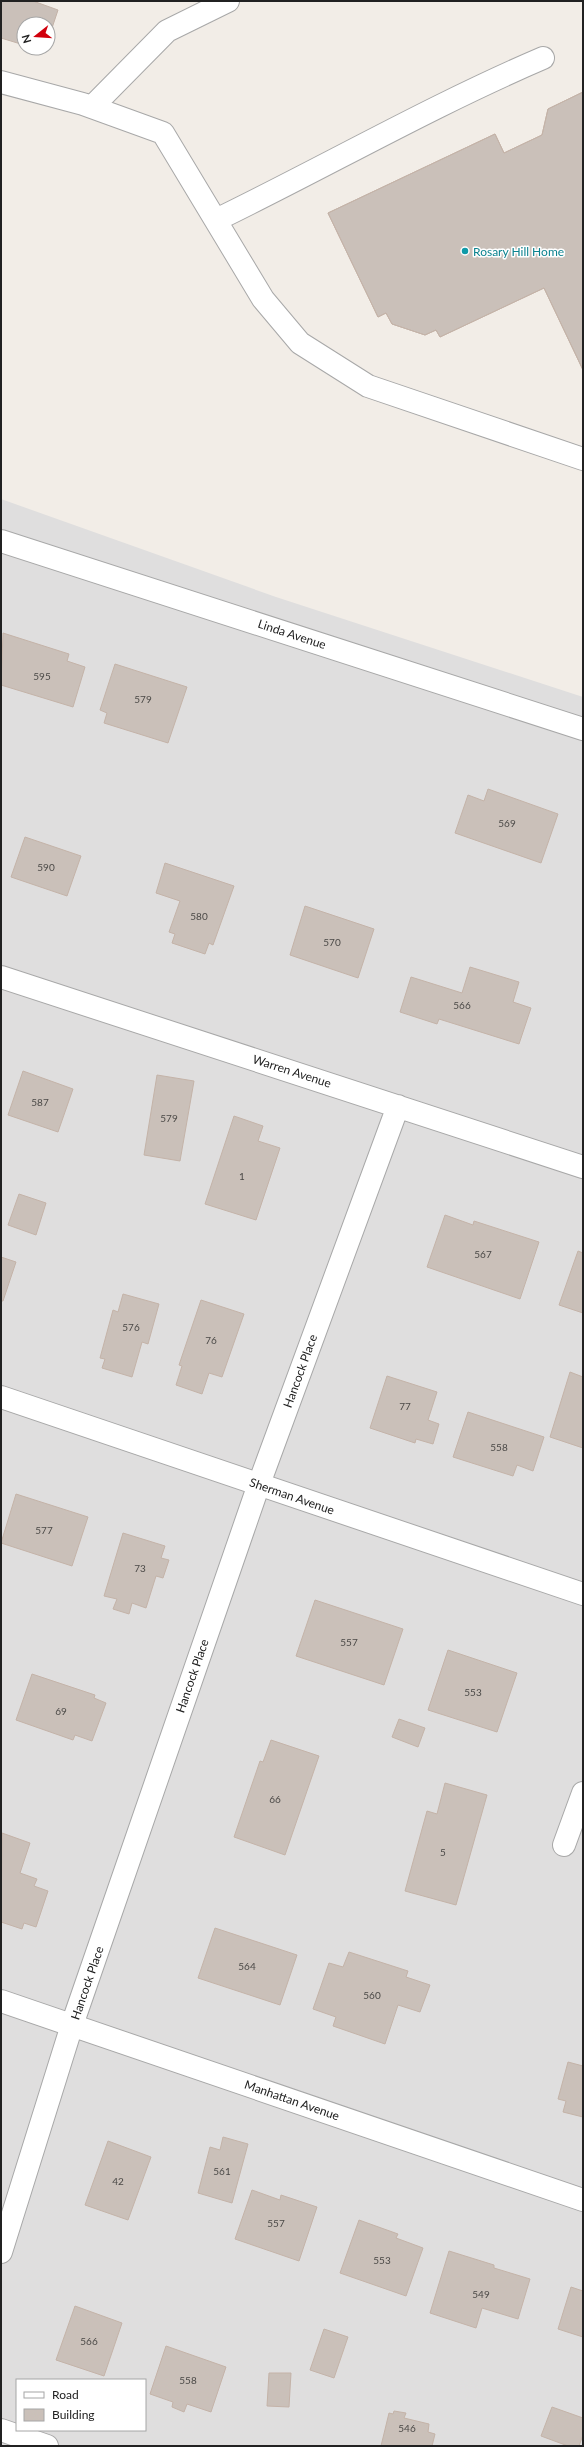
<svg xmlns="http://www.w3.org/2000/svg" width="584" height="2447" font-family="Lato,sans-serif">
	<rect width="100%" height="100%" fill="#f2ede7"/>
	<path fill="#dfdede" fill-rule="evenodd" d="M1,499L276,597L583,697V2446H1ZM17,2380H145V2430H17Z"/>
	<path fill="#cac0b9" stroke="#c4b3a8" d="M1,1H33L58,10L48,40V24H24V45L1,38Z
		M583,92V370L544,288L440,337L436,330L425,335L392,324L386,313L378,317L328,213L495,134L504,153L542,135L548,109Z
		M583,92V370L544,288L440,337L436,330L425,335L392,324L386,313L378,317L328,213L495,134L504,153L542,135L548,109Z
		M3,633L69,654L67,661L85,667L73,707L1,685Z
		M115,664L187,687L168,743L104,723L107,713L100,710Z
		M488,789L558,814L541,863L455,833L468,795L484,801Z
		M25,837L81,856L67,896L11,877Z
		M165,863L234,886L213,945L209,943L205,954L172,943L175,934L169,932L180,901L156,893Z
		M305,906L374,929L358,978L290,955Z
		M470,967L519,982L513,1002L531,1008L519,1044L439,1019L437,1024L400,1012L411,977L462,993Z
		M23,1071L73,1089L58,1132L8,1115Z
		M157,1075L194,1081L180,1161L144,1155Z
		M234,1116L263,1126L258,1141L280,1148L256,1220L205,1204Z
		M19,1194L46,1203L36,1235L8,1225Z
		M445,1215L473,1225L474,1221L539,1242L520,1299L427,1267Z
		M578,1251L583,1253V1313L559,1305Z
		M1,1257L16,1262L3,1301H1Z
		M123,1294L159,1304L148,1344L142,1342L132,1377L102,1368L105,1359L100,1358L113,1310L118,1312Z
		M201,1300L244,1314L222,1377L209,1373L202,1394L176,1385L182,1366L179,1365Z
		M570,1372L583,1377V1448L550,1437Z
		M387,1376L437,1392L428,1420L439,1424L433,1444L416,1439L415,1443L370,1428Z
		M468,1412L544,1437L533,1471L517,1465L513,1476L453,1457Z
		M16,1494L88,1517L72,1566L1,1543Z
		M123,1533L165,1546L161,1558L169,1560L163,1578L156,1576L146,1608L132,1603L129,1614L113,1609L117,1599L104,1596Z
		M315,1600L403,1629L384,1685L296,1656Z
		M448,1650L517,1673L497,1732L428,1710Z
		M32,1674L95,1695L94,1698L106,1703L92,1741L75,1735L73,1740L16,1720Z
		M399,1719L425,1728L418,1747L392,1737Z
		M271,1740L319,1756L285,1855L234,1837L260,1761L263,1762Z
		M445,1783L487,1795L456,1905L405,1891L427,1811L437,1814Z
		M2,1833L30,1843L20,1873L37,1879L34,1886L48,1891L36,1927L24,1923L22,1929L1,1922Z
		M215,1928L297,1955L280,2005L198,1978Z
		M349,1952L408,1971L406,1977L430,1985L420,2012L398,2005L385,2044L333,2026L336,2017L313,2009L329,1963L343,1967Z
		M568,2062L583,2066V2117L563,2112L566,2101L558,2099Z
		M223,2137L248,2144L232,2203L198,2193L210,2147L220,2150Z
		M108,2141L151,2157L128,2220L85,2205Z
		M252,2190L280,2200L281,2195L317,2207L299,2261L235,2239Z
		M359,2220L398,2234L396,2238L423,2248L406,2296L340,2273Z
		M449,2251L494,2265V2268L530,2279L518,2319L482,2308L476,2328L430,2313Z
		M571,2287L583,2291V2337L558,2329Z
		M75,2306L122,2323L104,2376L56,2360Z
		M324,2329L348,2337L334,2378L310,2370Z
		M166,2346L226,2367L211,2412L187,2404L184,2412L172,2407L173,2402L150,2394Z
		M269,2373H291L289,2407L267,2406Z
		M552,2407L583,2418V2435L579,2446H568L541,2436Z
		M394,2411L406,2413L404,2418L429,2424L428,2432L435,2434L432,2446H381L389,2413L393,2414Z"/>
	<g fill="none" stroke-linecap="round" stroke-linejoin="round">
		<defs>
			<path id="lane" d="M1,82L83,104L163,133L263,299L300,343L368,386L583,459
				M92,107L167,31L228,1
				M216,220C325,167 431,106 543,58"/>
			<path id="street" d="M1,541L583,729
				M1,977L583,1167
				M1,1397L583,1594
				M564,1845L583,1793
				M1,2001L583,2200
				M1,2252L72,2025L259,1484L398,1106
				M1,2430L47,2446"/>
		</defs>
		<use href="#lane" stroke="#a8a8a8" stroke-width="24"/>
		<use href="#street" stroke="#a8a8a8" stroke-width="24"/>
		<use href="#lane" stroke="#fff" stroke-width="22"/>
		<use href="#street" stroke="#fff" stroke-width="22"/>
	</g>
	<circle fill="#0f9aa8" stroke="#fff" stroke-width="1.5" cx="465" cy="251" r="4"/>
	<g text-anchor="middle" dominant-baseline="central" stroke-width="3" stroke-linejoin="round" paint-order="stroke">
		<g font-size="10" fill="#4b4947">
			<text x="42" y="676">595</text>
			<text x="143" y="699">579</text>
			<text x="507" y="823">569</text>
			<text x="46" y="867">590</text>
			<text x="199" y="916">580</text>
			<text x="332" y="942">570</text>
			<text x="462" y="1005">566</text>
			<text x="40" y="1102">587</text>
			<text x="169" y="1118">579</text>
			<text x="242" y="1176">1</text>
			<text x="483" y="1254">567</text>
			<text x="131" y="1327">576</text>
			<text x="211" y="1340">76</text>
			<text x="405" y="1406">77</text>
			<text x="499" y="1447">558</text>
			<text x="44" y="1530">577</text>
			<text x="140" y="1568">73</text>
			<text x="349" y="1642">557</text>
			<text x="473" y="1692">553</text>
			<text x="61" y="1711">69</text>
			<text x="275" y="1799">66</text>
			<text x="443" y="1852">5</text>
			<text x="247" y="1966">564</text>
			<text x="372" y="1995">560</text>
			<text x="222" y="2171">561</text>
			<text x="118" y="2181">42</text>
			<text x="276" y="2223">557</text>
			<text x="382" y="2260">553</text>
			<text x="481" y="2294">549</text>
			<text x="89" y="2341">566</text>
			<text x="188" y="2380">558</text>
			<text x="407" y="2428">546</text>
		</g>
		<g font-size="12" fill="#0d838f" stroke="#fff" text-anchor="start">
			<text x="473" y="251">Rosary Hill Home</text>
		</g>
		<g font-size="12" fill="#212121" stroke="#fff">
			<text transform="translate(292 634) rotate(18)">Linda Avenue</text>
			<text transform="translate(292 1071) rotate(18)">Warren Avenue</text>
			<text transform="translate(300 1371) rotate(-70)">Hancock Place</text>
			<text transform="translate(292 1496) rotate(19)">Sherman Avenue</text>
			<text transform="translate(192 1676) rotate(-71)">Hancock Place</text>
			<text transform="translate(87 1983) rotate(-71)">Hancock Place</text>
			<text transform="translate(292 2100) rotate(19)">Manhattan Avenue</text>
		</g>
	</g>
	<rect width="584" height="2447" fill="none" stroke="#212121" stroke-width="4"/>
	<rect x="16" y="2379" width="130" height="52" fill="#ffffff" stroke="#a6a6a6"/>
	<rect x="24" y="2392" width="20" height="6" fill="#ffffff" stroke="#a6a6a6"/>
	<text x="52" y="2399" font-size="12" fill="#212121">Road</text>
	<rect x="24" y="2409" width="20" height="12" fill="#cac0b9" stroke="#a6a6a6"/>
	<text x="52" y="2419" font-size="12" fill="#212121">Building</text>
	<g transform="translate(36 36) rotate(253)"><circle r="19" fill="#ffffff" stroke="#a6a6a6"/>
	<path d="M0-3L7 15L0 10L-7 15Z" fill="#d1000c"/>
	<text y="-6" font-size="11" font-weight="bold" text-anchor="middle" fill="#212121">N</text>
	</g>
</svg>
